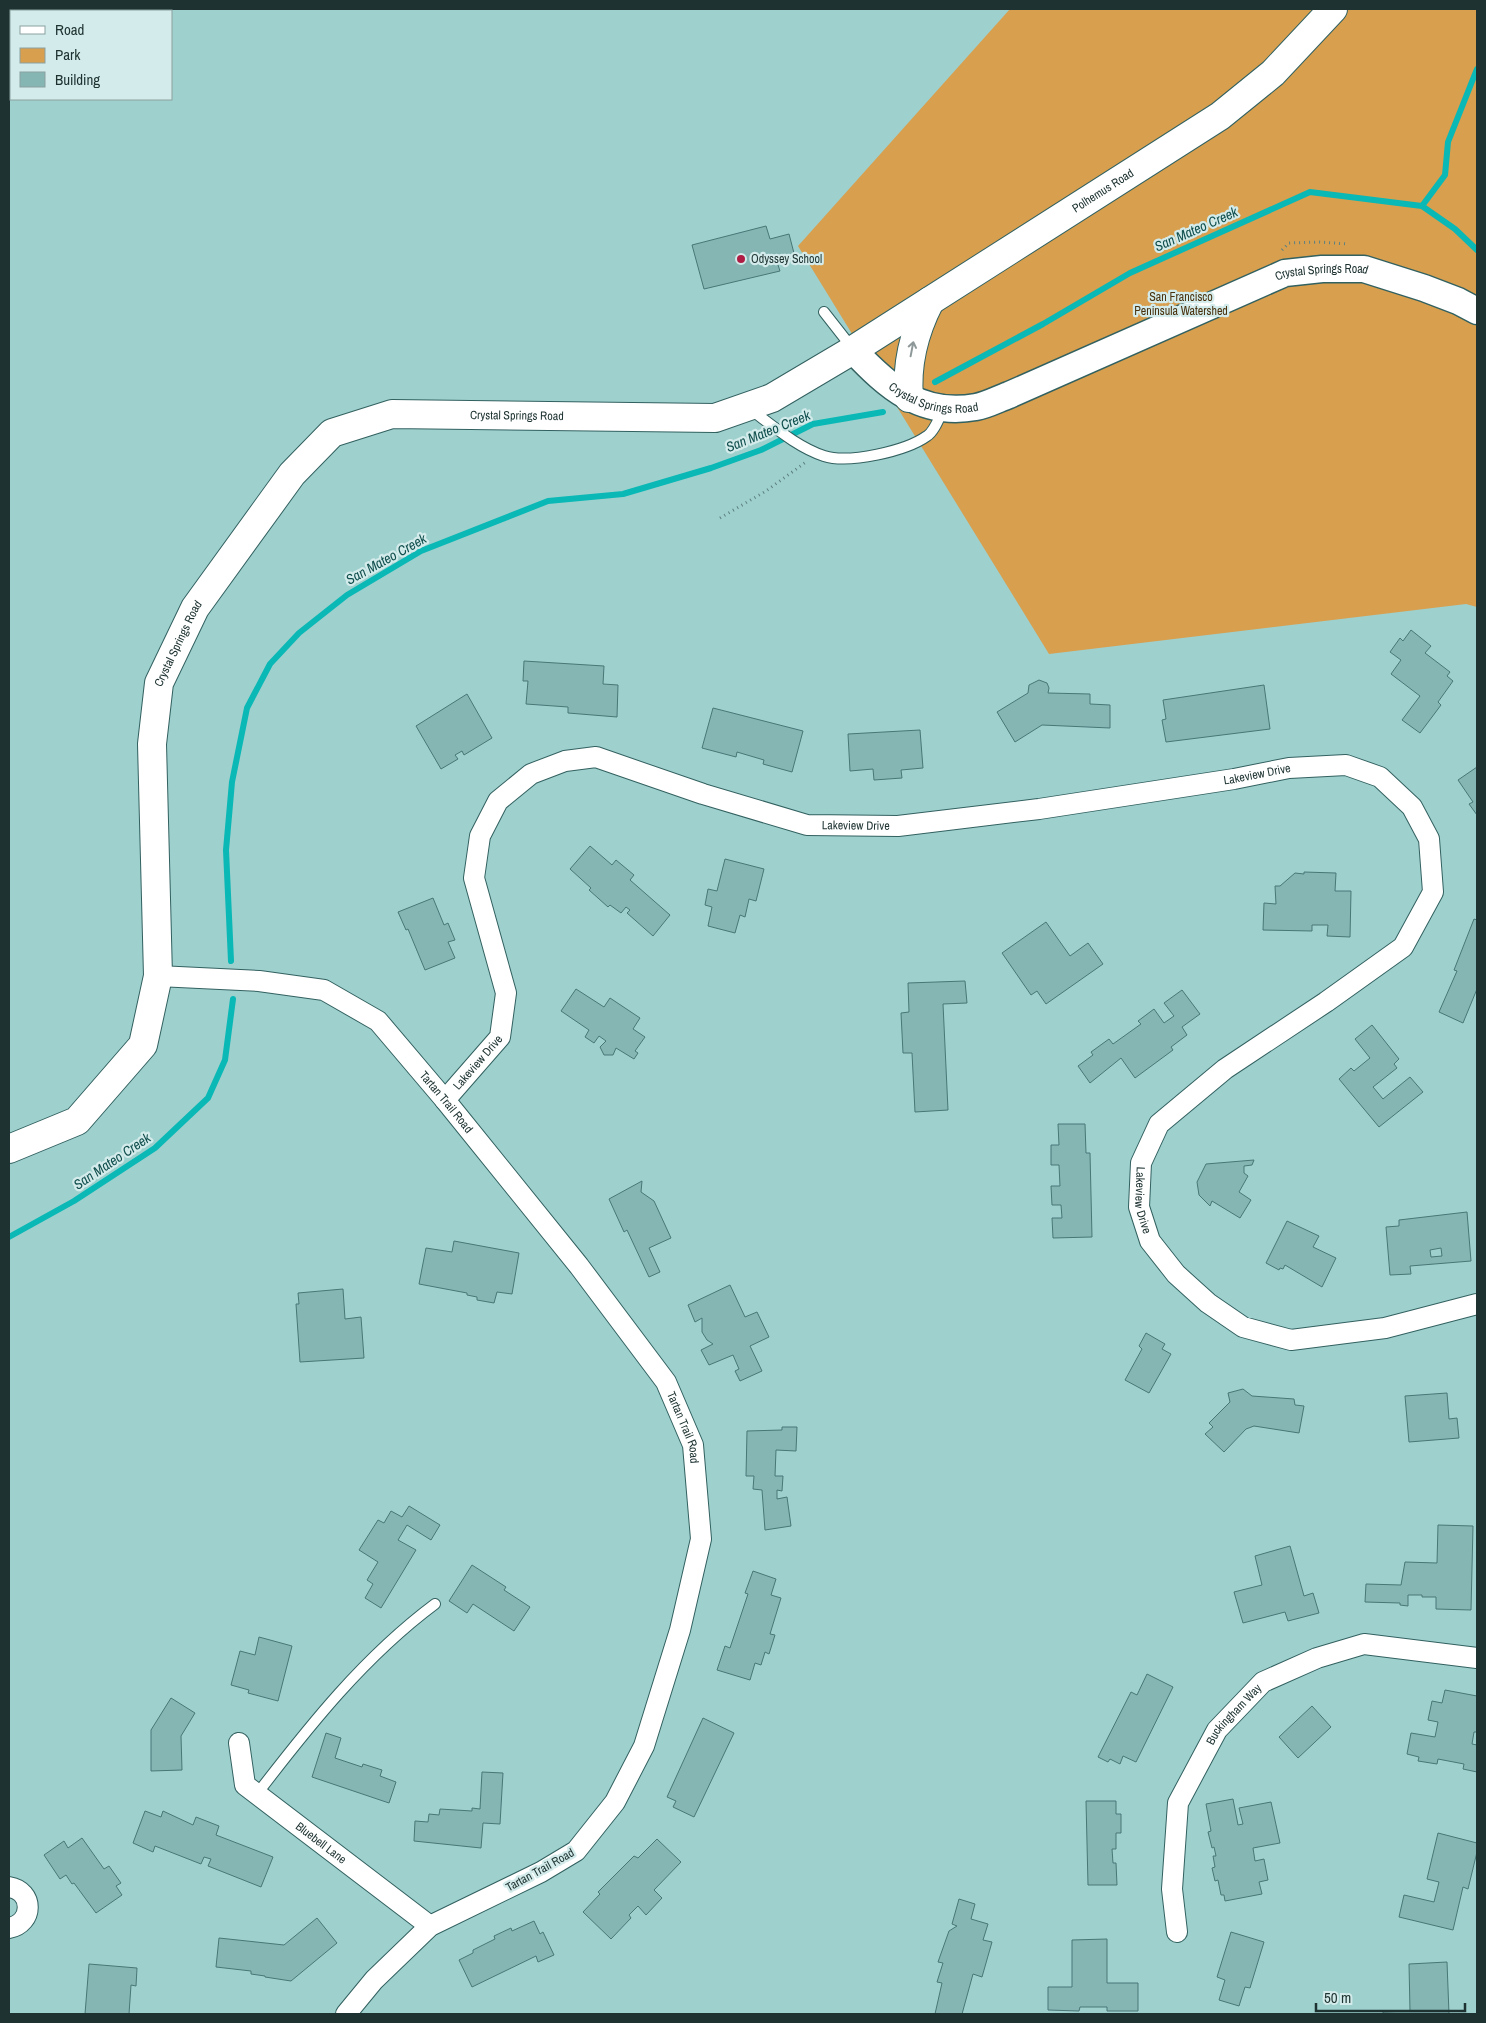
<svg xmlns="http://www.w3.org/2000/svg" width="1486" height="2023" font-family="'Archivo Narrow',sans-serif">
	<rect width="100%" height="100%" fill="#9ed0ce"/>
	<path fill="#d89f4f" d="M1010,9H1477V607L1466,604L1049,654L798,246Z"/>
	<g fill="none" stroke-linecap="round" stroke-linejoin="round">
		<path stroke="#0ab8b5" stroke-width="6" d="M1422,206L1445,175L1448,142L1477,69
			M935,382L1043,324L1130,273L1310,192L1422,206L1455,229L1477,250
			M231,961L226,850L232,782L247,708L270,664L299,633L347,595L421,551L548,501L623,494L711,468L761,450L813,424L883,412
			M9,1237L74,1201L155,1148L208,1098L225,1060L233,999"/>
	</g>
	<path fill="#85b6b4" stroke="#487776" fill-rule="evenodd" d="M766,226L770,239L789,234L795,257L777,262L780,271L704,289L692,245Z
		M1411,630L1431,646L1425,653L1450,672L1447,676L1453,681L1438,702L1441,705L1420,733L1402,720L1420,696L1391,674L1401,660L1390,652L1400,638L1403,641Z
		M524,661L604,666L603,684L618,685L617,717L568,713V707L526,704L528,681H523Z
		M1039,680L1047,683L1049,688L1048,693L1090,694V704L1110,705V728L1042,725L1015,742L997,712L1028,693L1029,685Z
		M1264,685L1270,729L1166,742L1162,720L1166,719L1163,700Z
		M467,694L492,738L464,755L462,751L455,755L458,759L441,769L416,726Z
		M713,708L803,731L792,772L763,764L764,760L737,752L736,757L702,748Z
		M920,730L923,768L901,770L902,778L874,780L873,769L850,771L848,734Z
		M1477,767V815L1469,804L1473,802L1458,780Z
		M590,846L612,865L616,860L634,875L630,880L670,915L653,936L627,913L630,910L626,907L621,913L610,905L608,907L589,890L591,888L570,869Z
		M725,859L764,869L756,901L749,899L745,917L740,915L735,933L708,926L712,907L705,905L708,889L717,891Z
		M1304,872L1336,873L1335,891H1351L1350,937L1327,936L1328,925H1312V931L1263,930L1264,903L1276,904L1275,886H1280L1295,873L1304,874Z
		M433,898L444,925L448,923L455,940L448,942L455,958L425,970L408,929L406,930L398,912Z
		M1474,919L1477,920V989L1463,1023L1439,1012L1457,971L1454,970Z
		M1046,922L1070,956L1088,943L1103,964L1046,1004L1037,991L1031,995L1002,953Z
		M965,981L967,1003L943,1004L948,1110L915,1112L912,1053H903L901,1013L909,1012L908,983Z
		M576,989L604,1007L610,998L640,1018L633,1029L645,1037L635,1051L638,1053L634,1059L616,1048L613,1055H604L600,1047L606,1041L599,1036L594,1043L585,1037L589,1030L561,1011Z
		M1182,990L1200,1014L1182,1027L1187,1035L1171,1047L1173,1050L1135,1078L1121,1058L1090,1083L1078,1066L1093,1055L1091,1052L1109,1039L1113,1044L1141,1024L1138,1021L1154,1009L1164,1023L1174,1016L1164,1003Z
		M1372,1025L1399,1059L1394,1064L1397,1068L1373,1087L1383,1099L1410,1077L1423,1092L1379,1127L1339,1079L1351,1068L1354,1071L1370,1058L1355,1039Z
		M1058,1124H1085L1086,1153H1090L1092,1237L1053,1238L1052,1218H1062L1061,1205H1052L1051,1186H1060L1059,1165H1051V1145H1059Z
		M1254,1160L1252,1165L1244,1166V1173L1248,1176L1239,1192L1251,1200L1240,1218L1212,1201L1210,1206L1199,1195L1197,1182L1206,1164Z
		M642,1181L641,1192L654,1201L671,1238L649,1248L660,1272L649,1277L627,1230L624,1232L609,1199Z
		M1467,1212L1471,1261L1410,1266L1411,1274L1390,1275L1386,1227L1399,1226V1220ZM1441,1248L1442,1256L1431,1257L1430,1250Z
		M1287,1221L1319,1236L1313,1247L1336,1258L1322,1287L1285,1265L1283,1269L1280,1268L1279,1270L1266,1263Z
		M454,1241L519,1253L512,1294L497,1292L494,1303L477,1300V1297L467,1295V1293L419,1284L426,1248L452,1252Z
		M730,1285L745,1317L757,1312L769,1337L750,1346L762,1371L740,1381L735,1371L739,1369L733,1355L709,1365L701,1350L713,1344L707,1340L702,1332V1318L695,1322L688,1305Z
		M343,1289L345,1319L361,1317L364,1358L300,1362L296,1304H299L298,1293Z
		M1146,1333L1165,1344L1162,1349L1171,1354L1149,1393L1125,1380L1142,1349L1139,1346Z
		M1243,1389L1252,1396L1294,1399L1295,1405L1304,1406L1299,1433L1254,1426L1246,1429L1224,1452L1205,1434L1213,1427L1209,1423L1230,1402L1228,1393Z
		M1447,1393L1449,1419L1457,1418L1459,1438L1409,1442L1405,1396Z
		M782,1427H797L796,1451L776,1450L775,1476H783L782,1491L777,1490V1499L787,1497L791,1526L765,1530L762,1490L753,1489L754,1476H746L747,1431L782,1430Z
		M409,1506L440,1525L431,1540L407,1525L398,1540L416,1550L381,1608L365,1598L373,1584L367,1580L378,1562L359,1550L378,1520L384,1523L391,1511L402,1517Z
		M1438,1525L1473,1526L1471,1610L1436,1609V1597H1422V1595H1408V1606L1400,1605V1603L1365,1602L1366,1584L1401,1585L1405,1562L1437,1563Z
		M1290,1546L1304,1596L1313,1593L1319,1613L1288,1621L1285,1612L1243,1623L1234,1592L1262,1585L1255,1556Z
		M472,1565L506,1587L504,1590L530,1607L514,1631L473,1604L467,1613L449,1601Z
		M753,1571L776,1579L771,1595L781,1598L770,1634L775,1635L769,1654L765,1652L761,1665L755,1663L750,1680L717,1670L725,1646L730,1648L748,1594L745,1593Z
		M259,1637L292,1646L278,1701L248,1693L249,1690L231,1685L240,1651L255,1655Z
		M1147,1674L1173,1687L1136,1762L1123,1756L1120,1764L1110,1759L1108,1762L1098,1757L1131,1692L1137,1695Z
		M1445,1690L1477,1696V1732H1474L1472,1744L1477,1745V1772L1463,1769L1464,1764L1438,1759L1437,1764L1418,1761L1419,1757L1407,1754L1411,1733L1435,1737L1438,1722L1428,1720L1432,1701L1442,1703Z
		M171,1698L195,1713L181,1736L182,1770L151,1771V1730Z
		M1312,1706L1331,1727L1298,1758L1279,1737Z
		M703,1718L734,1733L694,1817L673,1807L676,1801L667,1797Z
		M326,1733L341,1738L335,1758L362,1767L363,1764L382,1770L380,1776L396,1782L389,1803L312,1777Z
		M482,1772L503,1773L500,1824L483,1823L481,1848L414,1841L415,1821L428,1822L429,1814L439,1815L440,1809L472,1811V1808L480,1809Z
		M1233,1799L1238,1825L1243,1824L1239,1808L1271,1802L1280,1843L1253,1848L1255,1861L1264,1859L1268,1880L1259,1882L1262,1894L1225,1901L1224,1895H1221L1218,1880L1215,1881L1212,1868L1215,1867L1213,1856H1216L1214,1847L1212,1848L1208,1832L1211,1831L1206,1804Z
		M1086,1801H1116V1814H1121V1833H1116V1849H1112L1113,1863H1116L1117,1885H1088Z
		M145,1811L161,1817L163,1811L193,1825L196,1817L219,1826L216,1835L273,1857L261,1887L208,1866L211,1859L204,1857L201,1864L155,1846L153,1852L133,1843Z
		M1438,1833L1477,1843V1852L1468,1889L1463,1887L1453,1930L1399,1917L1404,1895L1434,1902L1439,1882L1427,1879Z
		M82,1838L104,1869L109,1866L121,1883L116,1886L122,1895L96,1913L74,1883L72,1884L66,1875L60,1879L44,1855L64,1841L68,1848Z
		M657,1839L681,1862L654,1890L662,1898L646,1915L638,1906L629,1915L631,1918L611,1939L583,1912L600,1894L598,1892L634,1856L638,1858Z
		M959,1899L975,1904L971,1919L988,1924L983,1940L992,1942L982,1977L973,1974L962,2014H935L942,1983L937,1982L943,1963L938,1962L949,1931L957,1926L952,1924Z
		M317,1918L337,1943L291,1981L265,1977V1976L251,1974V1971L216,1967L219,1938L284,1945Z
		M534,1921L540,1934L543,1932L554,1955L538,1962L536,1956L472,1987L459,1960L473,1953V1950L495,1939L494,1936L511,1928L512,1931Z
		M1231,1932L1264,1942L1250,1988L1245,1987L1239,2006L1219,2000L1225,1980L1217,1977Z
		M1107,1939V1983H1138V2011H1107V2007H1080L1079,2011L1048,2010V1987H1072V1940Z
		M1447,1962L1449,2014H1383V2012L1410,2011L1409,1964Z
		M89,1964L137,1968L136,1986L131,1985L129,2014H85Z"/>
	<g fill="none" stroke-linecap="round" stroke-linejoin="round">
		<defs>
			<path id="service" d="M824,312L853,349
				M750,409C773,426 797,447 824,456C849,464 906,451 927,436C934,432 939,418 943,410
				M257,1794C310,1725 364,1657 435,1604"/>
			<g id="minor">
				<path id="s1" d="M158,976L259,981L324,990L378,1021L445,1100L579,1266L666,1382L693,1445L701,1539L680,1630L644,1746L615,1802L576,1851L541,1872L430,1926L374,1980L346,2014"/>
				<path id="s2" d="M445,1100L500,1037L506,993L474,878L480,836L498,801L531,774L565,761L596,757L703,794L807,825L898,826L1039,809L1234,779L1289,768L1346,765L1380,777L1412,807L1429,839L1433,892L1403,947L1326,1002L1225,1069L1159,1124L1141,1163L1139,1207L1150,1241L1176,1274L1208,1303L1243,1327L1291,1340L1385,1328L1477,1304"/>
				<path id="s3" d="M239,1743L245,1785L430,1926"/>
				<path d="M9,1887C34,1891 34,1923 9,1928"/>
				<path id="s4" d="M1177,1932L1172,1889L1178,1803L1217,1730L1263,1682L1317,1658L1364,1644L1477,1658"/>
			</g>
			<g id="tertiary">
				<path id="s5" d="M853,350C888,387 921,417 976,407C987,405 998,399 1009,395L1285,273L1322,269H1364L1424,288L1458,301L1477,311"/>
			</g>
			<g id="secondary">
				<path d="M909,398C906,363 914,332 930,301"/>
				<path id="s6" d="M9,1149L77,1121L143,1045L158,976L152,744L159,683L195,608L292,474L332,433L392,414L715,418L772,398L853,350L1220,116L1273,73L1333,9"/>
			</g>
		</defs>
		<use href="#service" stroke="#326160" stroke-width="12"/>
		<use href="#minor" stroke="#326160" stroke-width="22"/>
		<use href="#tertiary" stroke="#326160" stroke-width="29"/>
		<use href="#secondary" stroke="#326160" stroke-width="30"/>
		<path stroke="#5d807f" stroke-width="3" stroke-dasharray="1 4" stroke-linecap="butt" d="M1282,250L1289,243L1319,242L1348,244
			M720,518L766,491L806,462"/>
		<use href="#service" stroke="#fff" stroke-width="10"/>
		<use href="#minor" stroke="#fff" stroke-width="20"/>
		<use href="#tertiary" stroke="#fff" stroke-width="26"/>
		<use href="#secondary" stroke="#fff" stroke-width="28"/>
	</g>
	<defs><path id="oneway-shaft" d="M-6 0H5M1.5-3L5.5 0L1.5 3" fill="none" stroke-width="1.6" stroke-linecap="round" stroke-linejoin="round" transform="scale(1.25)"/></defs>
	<use stroke="#8e9898" href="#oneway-shaft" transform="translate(912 349) rotate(-79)"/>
	<circle fill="#af1c44" stroke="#d3ebea" stroke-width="2" cx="741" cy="259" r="5"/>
	<g text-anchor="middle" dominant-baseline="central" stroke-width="4.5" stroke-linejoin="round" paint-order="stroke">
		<g font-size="12" fill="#1d3231" stroke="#d3ebea">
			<text stroke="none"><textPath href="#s6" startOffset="1681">Polhemus Road</textPath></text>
			<text stroke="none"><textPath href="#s5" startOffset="516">Crystal Springs Road</textPath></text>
			<text stroke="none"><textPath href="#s5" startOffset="98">Crystal Springs Road</textPath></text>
			<text stroke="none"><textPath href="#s6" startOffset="1032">Crystal Springs Road</textPath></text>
			<text stroke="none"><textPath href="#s6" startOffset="582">Crystal Springs Road</textPath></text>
			<text stroke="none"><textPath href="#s2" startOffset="1115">Lakeview Drive</textPath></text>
			<text stroke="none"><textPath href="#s2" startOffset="710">Lakeview Drive</textPath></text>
			<text stroke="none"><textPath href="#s2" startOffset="50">Lakeview Drive</textPath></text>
			<text stroke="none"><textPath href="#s1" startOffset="335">Tartan Trail Road</textPath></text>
			<text stroke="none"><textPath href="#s2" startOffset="1819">Lakeview Drive</textPath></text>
			<text stroke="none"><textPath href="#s1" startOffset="740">Tartan Trail Road</textPath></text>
			<text stroke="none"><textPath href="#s4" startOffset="235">Buckingham Way</textPath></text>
			<text stroke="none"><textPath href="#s3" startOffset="138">Bluebell Lane</textPath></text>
			<text transform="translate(540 1870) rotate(-29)">Tartan Trail Road</text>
		</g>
		<g font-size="12" fill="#1d3231" stroke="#d3ebea" text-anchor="start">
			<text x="751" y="259">Odyssey School</text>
		</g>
		<g font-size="12" fill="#49310e" stroke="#d3ebea">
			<text x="1181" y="297">San Francisco<tspan x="1181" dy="14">Peninsula Watershed</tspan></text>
		</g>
		<g font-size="14" font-style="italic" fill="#114f4e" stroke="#d3ebea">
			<text transform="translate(1196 229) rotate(-24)">San Mateo Creek</text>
			<text transform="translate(768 431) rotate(-22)">San Mateo Creek</text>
			<text transform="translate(386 559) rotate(-29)">San Mateo Creek</text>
			<text transform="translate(112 1161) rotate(-34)">San Mateo Creek</text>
		</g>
	</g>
	<rect width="1486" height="2023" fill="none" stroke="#1d3231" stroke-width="20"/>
	<rect x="10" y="10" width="162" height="90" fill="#d3ebea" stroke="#8aa1a0"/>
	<rect x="20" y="26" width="25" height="8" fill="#ffffff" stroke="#8aa1a0"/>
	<text x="55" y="35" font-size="15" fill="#1d3231">Road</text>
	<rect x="20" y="48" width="25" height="15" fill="#d89f4f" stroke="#8aa1a0"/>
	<text x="55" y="60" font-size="15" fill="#1d3231">Park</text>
	<rect x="20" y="72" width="25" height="15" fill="#85b6b4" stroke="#8aa1a0"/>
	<text x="55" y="85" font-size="15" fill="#1d3231">Building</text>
	<path d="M1316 2003v8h149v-8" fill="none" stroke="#1d3231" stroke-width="2.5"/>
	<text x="1324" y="2003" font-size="15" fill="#1d3231" stroke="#d3ebea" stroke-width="4" paint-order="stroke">50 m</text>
</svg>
